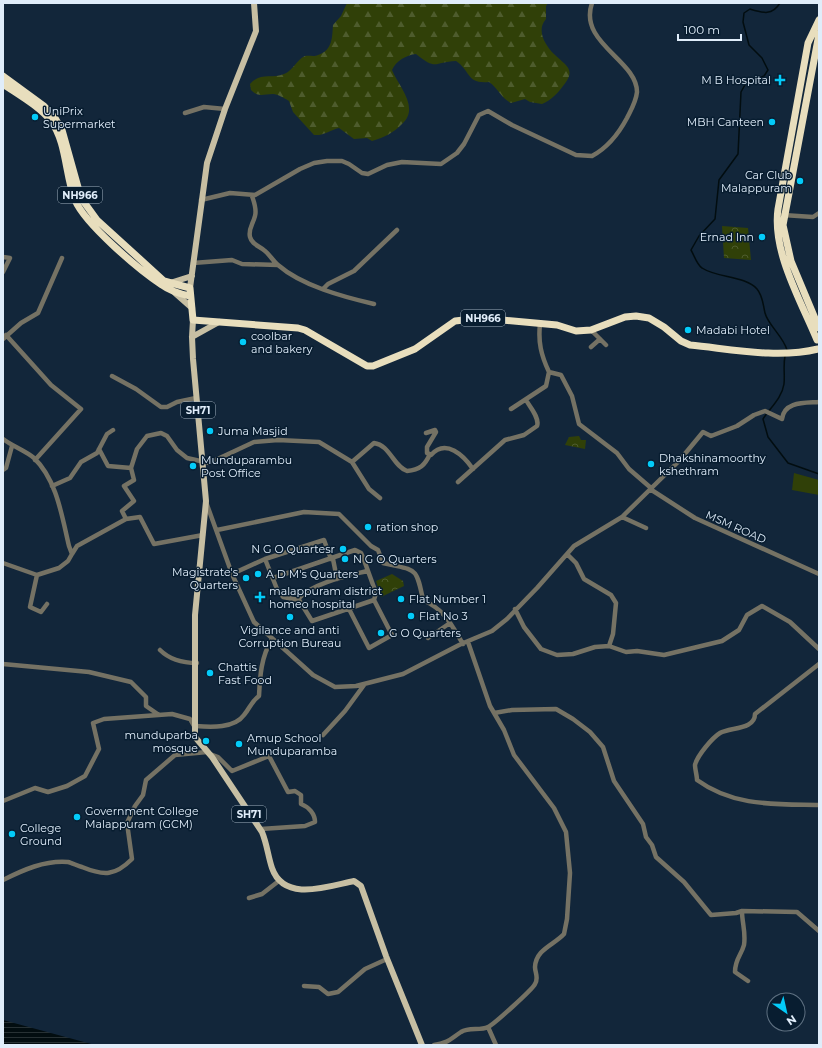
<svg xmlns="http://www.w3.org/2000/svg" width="822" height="1048" font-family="Montserrat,sans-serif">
	<defs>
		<pattern id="forest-firs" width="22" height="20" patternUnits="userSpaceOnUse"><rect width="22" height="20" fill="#304008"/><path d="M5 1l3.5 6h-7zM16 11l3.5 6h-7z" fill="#4e5c2d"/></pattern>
		<pattern id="park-crowns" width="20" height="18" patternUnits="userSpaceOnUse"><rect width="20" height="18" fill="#304008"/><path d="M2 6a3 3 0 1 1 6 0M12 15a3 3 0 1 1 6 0" fill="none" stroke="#4e5c2d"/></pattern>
		<pattern id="water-rules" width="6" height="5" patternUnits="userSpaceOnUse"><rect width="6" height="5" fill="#020d10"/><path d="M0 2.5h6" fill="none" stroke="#273134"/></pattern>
	</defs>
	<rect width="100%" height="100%" fill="#12263a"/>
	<path fill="#304008" d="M794,473L819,480V495L792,490Z"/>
	<path fill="url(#forest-firs)" d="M347,3H548L546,6V19C536,30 545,45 554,54C566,66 577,69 563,86C557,94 551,100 542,104L530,102L525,99L511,103C501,98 498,88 489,82C466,84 471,71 456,61C434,62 437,71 416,54C406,55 396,61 392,70C399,87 420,108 402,124C393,133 385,137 372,141L367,138L354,139L339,128C330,130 324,136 314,135L293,112L289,101C284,98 278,94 273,94C263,94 259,98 251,90L250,84C260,72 272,79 284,74C293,71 297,59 305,56C309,55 314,57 318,55C333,50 332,37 333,25L341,16Z"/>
	<path fill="url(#park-crowns)" d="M722,226L748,228L751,260L724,258Z
		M579,436L581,440H586L585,449L565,445L569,437Z
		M392,574L403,581L404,586L381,597L376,581Z"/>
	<path fill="url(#water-rules)" d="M3,1020L95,1045H3Z"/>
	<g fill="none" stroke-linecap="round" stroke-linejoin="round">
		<path stroke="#020d10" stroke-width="1.5" d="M780,3C772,16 763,13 750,9L744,13L743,22L749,45L762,58L768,70L764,76L746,83L741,92L738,154L719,180L715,219L699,236L691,250C694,255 697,265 702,268C717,278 746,276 757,289C763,296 763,305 765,313C768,325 783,336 787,350
			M785,356C783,366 785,374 784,384C782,398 770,408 763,419L768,437L788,463L819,474"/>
		<path stroke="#757264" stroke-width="4.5" d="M185,113L204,107L225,109
			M252,196C254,202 257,209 255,216C253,224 248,229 250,237C252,245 260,246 265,251C270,255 273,261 278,265C302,286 344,297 374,304
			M201,200L230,193L255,195L300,169L314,163L327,161H342L349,164L362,173L368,174L387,165L402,162L441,164L457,153L464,144L479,115L488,111L512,125L576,155L592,156C607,148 619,133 627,118C631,110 636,102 637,92C637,60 578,43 592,3
			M783,215L813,217L819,213
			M3,257L10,258L3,272
			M193,263L232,260L242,264L278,265
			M323,289L328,284L354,271L397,230
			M540,324C538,342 541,355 549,372
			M591,330L606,345
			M6,335L51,385L81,409L35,460
			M3,339L21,323L38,313L62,258
			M591,347L600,339
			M112,376L136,389L161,407H167L177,402L196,398
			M511,409L546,386L549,372L561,375L572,396L579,424L617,453L629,469L651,488
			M426,433L435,430L436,432L427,447V453L431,455C446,438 464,456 473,469
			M3,439C12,446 26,451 34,458C57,480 62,517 69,546L72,554L68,561L59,568L37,575L3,563
			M99,449L108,466L131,468L137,449L147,436L161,433L167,436L177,450L187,458L209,463L254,442L278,440L319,442L352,462L369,489L380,498
			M352,462L374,443C390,445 393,466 407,471C420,470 425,465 430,454
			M131,468L134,480L124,486L134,501L122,511L126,519L140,517L154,544L203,535
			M3,470L6,468L12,446
			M458,482L505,440L524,435L537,426C540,418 530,407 526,400
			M52,486L70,478L81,462L97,453L107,434L113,430
			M650,489L695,518L819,574
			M206,502L232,574L254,622L313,675L335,687L356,686L403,674L461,644L492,631L507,619L537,588L574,546L622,517L679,461L703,432L711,436L737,426L754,415L765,411L782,419C784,401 805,403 819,402
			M622,517L646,528
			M217,530L304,512L339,514L371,546L378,550L383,563C416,571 416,565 423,600C445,610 451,624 463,644
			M72,554L77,546L126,519
			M567,554L576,563L584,579L611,595L616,603L613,634L609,646
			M265,559L324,540L331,559
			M333,559L337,579
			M232,574L265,559L277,589L283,597L299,600L312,621L374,600L392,635L369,648L349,609
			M37,575L30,607L41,612L47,604
			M273,578L355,550L361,553L364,560L376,593L374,600
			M298,599C312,583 347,576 367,571
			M515,609L524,627L541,649L557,655L573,654L595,647L609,646L626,652L637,651L664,655L722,641L739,630L747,615L762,606L790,622L819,649
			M428,638L450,623
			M160,650C170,660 182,663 197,663
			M3,664L89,672L131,682L146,697V706L159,715
			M819,664L755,714C755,730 730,727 720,733C712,738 697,756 695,765C695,769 697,776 697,780C734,807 776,804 819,805
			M494,713L512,710L556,709L573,719L590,732L603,747L614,781L643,824L646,837L652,845L656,857L684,882L711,915L736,913L742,911L797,912L819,931
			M323,735L345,711L364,685
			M210,754L218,757L232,771L269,756L288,792L295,791L301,795V804C309,807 315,814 315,822L305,826L261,829
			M3,801L35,788L48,792L67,786L85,776L99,749L93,723L104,719L172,714L190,719L194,726C210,727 234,729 244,715C250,708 251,702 259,696C260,676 261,657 272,639
			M3,880C23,870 45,860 68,862C72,863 78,866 82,867C104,876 115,876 132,859L127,823L135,806L143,795L146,780L175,755L207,752
			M249,898L262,894L280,880
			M742,911C742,923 746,932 744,945C741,956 735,959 735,972L748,981
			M304,986L319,987L328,994L338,992L365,969L387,959
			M488,1027L496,1045
			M434,1045C450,1042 449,1040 461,1032C469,1027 480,1031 488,1027C493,1025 532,990 535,984C539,978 535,973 535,967C536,949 554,945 564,934L567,919L570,873L566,832L554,808L514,755L504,730L490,706L468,642"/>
		<path stroke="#c7bfa3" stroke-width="6" d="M170,283L192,276
			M190,288L207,163L225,109L256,31L254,3
			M175,293L192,308
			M193,320L192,337L193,359L206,501L195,615V737L212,757L262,832C267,844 268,856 272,868C284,903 329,886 354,881L361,886L386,956L422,1045
			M192,337L219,322"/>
		<path stroke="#e8debd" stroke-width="7" d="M819,34L783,225L791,261L819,328
			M3,76L44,106L55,118L62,130L81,198L97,220L164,281L190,288L193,320L298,328L305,330L367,366H373L415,349L455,321L481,318L557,325L576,331L591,330L625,317L636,316L649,318L664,327L681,341L690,345C731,349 777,359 818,349
			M3,84C19,95 39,106 51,121C67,143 65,175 75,200C85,224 139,270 162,285C170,291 180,294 190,296
			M817,340C801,301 772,252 778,209L808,43L819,20"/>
	</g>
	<g fill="#03cbf9" stroke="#081d30" stroke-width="1.5">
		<path d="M778 74h4v4h4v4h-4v4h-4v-4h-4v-4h4z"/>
		<circle cx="35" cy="117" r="4"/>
		<circle cx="772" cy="122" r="4"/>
		<circle cx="800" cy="181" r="4"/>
		<circle cx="762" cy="237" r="4"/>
		<circle cx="688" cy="330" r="4"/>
		<circle cx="243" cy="342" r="4"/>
		<circle cx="210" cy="431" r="4"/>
		<circle cx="651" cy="464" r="4"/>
		<circle cx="193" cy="466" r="4"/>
		<circle cx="368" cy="527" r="4"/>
		<circle cx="343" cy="549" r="4"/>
		<circle cx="345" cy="559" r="4"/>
		<circle cx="258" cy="574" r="4"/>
		<circle cx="246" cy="578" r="4"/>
		<path d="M258 591h4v4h4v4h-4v4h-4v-4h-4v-4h4z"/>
		<circle cx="401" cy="599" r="4"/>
		<circle cx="411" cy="616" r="4"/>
		<circle cx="290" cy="617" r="4"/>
		<circle cx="381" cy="633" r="4"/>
		<circle cx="210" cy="673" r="4"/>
		<circle cx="206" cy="741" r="4"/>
		<circle cx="239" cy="744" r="4"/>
		<circle cx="77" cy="817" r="4"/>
		<circle cx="12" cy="834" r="4"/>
	</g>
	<g text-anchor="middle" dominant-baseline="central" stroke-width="3" stroke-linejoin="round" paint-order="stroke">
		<g fill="#081d30" stroke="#9fafbd" stroke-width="1">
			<rect x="58" y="187" width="44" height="16" rx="3"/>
			<rect x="461" y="310" width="44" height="16" rx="3"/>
			<rect x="181" y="402" width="34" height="16" rx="3"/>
			<rect x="232" y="806" width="34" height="16" rx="3"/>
		</g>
		<g font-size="10" font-weight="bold" fill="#e0edfa">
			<text x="80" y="195">NH966</text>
			<text x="483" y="318">NH966</text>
			<text x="198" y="410">SH71</text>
			<text x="249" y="814">SH71</text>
		</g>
		<g font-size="11" fill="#e0edfa" stroke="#081d30" text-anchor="start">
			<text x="771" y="80" text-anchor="end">M B Hospital</text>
			<text x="43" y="111">UniPrix<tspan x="43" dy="13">Supermarket</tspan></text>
			<text x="764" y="122" text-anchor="end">MBH Canteen</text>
			<text x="792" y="175" text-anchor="end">Car Club<tspan x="792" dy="13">Malappuram</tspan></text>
			<text x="754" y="237" text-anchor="end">Ernad Inn</text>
			<text x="696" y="330">Madabi Hotel</text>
			<text x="251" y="336">coolbar<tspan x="251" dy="13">and bakery</tspan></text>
			<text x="218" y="431">Juma Masjid</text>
			<text x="659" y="458">Dhakshinamoorthy<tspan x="659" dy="13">kshethram</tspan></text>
			<text x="201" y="460">Munduparambu<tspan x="201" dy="13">Post Office</tspan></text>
			<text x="376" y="527">ration shop</text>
			<text x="335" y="549" text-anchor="end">N G O Quartesr</text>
			<text x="353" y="559">N G O Quarters</text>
			<text x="238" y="572" text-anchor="end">Magistrate's<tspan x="238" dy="13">Quarters</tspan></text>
			<text x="266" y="574">A D M's Quarters</text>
			<text x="269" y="591">malappuram district<tspan x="269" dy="13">homeo hospital</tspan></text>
			<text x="409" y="599">Flat Number 1</text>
			<text x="419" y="616">Flat No 3</text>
			<text x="290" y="630" text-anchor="middle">Vigilance and anti<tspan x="290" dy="13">Corruption Bureau</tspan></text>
			<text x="389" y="633">G O Quarters</text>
			<text x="218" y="667">Chattis<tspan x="218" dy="13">Fast Food</tspan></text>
			<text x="198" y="735" text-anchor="end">munduparba<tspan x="198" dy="13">mosque</tspan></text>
			<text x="247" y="738">Amup School<tspan x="247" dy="13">Munduparamba</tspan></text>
			<text x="85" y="811">Government College<tspan x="85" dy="13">Malappuram (GCM)</tspan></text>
			<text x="20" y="828">College<tspan x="20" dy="13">Ground</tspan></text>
		</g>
		<g font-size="11" fill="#e0edfa" stroke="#081d30">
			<text transform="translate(736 527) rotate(24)">MSM ROAD</text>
		</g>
	</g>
	<rect width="822" height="1048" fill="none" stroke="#e0edfa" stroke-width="8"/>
	<g transform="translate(786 1012) rotate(146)"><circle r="19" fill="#081d30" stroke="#5e7081"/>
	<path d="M0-3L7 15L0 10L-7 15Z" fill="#03cbf9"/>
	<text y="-6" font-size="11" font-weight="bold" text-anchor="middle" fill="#e0edfa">N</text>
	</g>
	<path d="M678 34v6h63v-6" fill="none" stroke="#e0edfa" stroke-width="2"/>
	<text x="684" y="34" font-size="12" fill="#e0edfa" stroke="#081d30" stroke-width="3" paint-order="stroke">100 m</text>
</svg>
